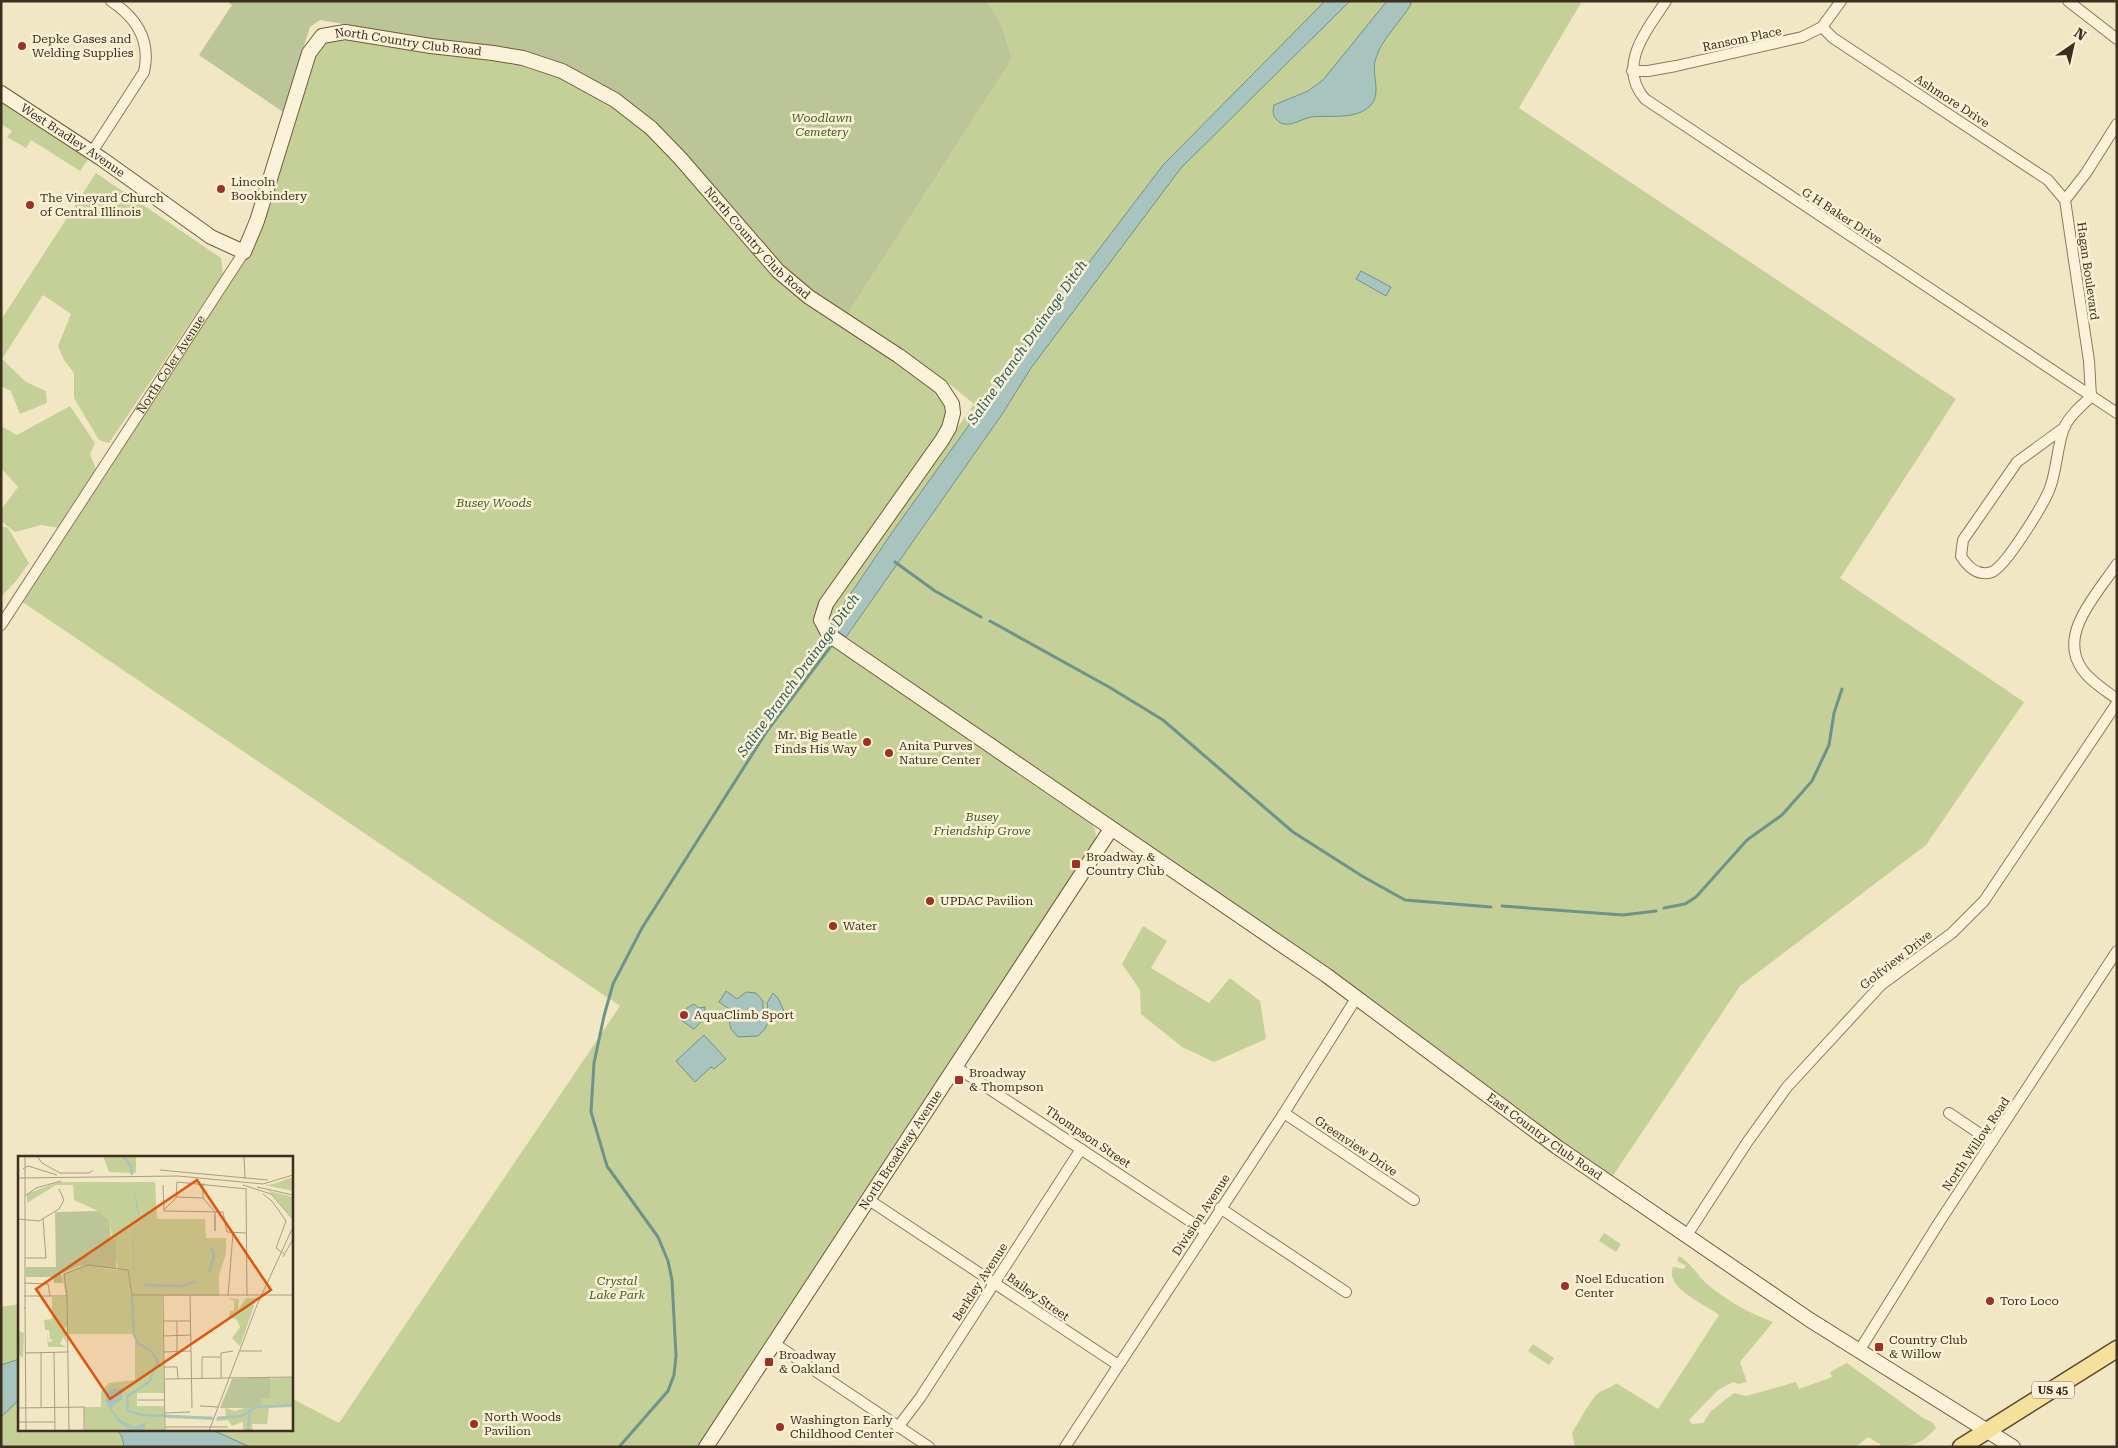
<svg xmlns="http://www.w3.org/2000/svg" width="2118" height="1448" font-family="'Roboto Serif',serif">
	<rect width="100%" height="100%" fill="#f1e7c5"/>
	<path fill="#c5d098" d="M986,1H1582L1519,108L1956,399L1840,578L2024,702L1926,845L1740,986L1612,1177C1523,1120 1443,1050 1357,989C1183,867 1005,750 832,627L830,609L974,404L937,374L847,315L1012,59L1001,23Z
		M322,36L523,58L630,111L778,271L927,376L953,413L831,595L822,625L1089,819L1095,829L1096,838L698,1447H1V1307L19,1304V1429H291V1398L339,1423L620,1006L18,599L244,252L288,116Z
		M1,100L89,158L80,171L31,140L26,148L7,137L12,131L1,124Z
		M96,173L221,258L223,274L109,443L99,440L74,398V373L64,360L58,346L71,314L43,295L2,359L26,382L46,391L47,403L20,414L11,391L1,386V320Z
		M70,406L95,443L90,454L97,472L59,528L41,525L15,532L1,521V510L18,487L1,468V426L17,435Z
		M1,526L8,528L29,563L16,581L1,597Z
		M1143,926L1167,941L1151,968L1209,1003L1230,978L1260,1001L1266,1039L1214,1062L1182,1047L1141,1014L1140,990L1122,964Z
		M1604,1233L1621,1244L1616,1252L1599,1241Z
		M1679,1256C1692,1264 1697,1275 1707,1284C1727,1301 1749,1313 1773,1322L1740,1362L1747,1382L1739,1384L1733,1382L1718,1390L1689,1420L1692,1424L1703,1423L1711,1411L1734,1393L1746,1396L1796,1382L1799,1389L1832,1377L1830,1372L1847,1363L1923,1418L1932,1422L1936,1428C1918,1448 1907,1447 1879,1447L1880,1444L1868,1437L1856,1447H1575L1572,1433C1580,1420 1587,1406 1596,1395C1602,1389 1611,1389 1616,1383L1658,1409L1719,1315C1705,1304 1664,1288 1673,1267L1684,1269L1686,1266L1677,1261Z
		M1533,1344L1554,1358L1549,1365L1528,1351Z"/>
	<path fill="#bbc597" d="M227,1H986L1001,23L1012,59L847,315L829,303L780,264L612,92L445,41L320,20L310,27L283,112L199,55L232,5Z"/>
	<path fill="#a7c4be" stroke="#6d938d" d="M1325,1H1350L1181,168L1031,368L1003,413L846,637L832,627L831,623L891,534L1024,348L1163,165Z
		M1387,1H1410L1411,4C1401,22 1382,38 1376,58C1370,73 1383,93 1370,106C1356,120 1330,115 1311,117C1300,119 1286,131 1276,119C1272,114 1273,110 1274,105L1308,91L1323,80Z
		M1361,271L1391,287L1386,296L1356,279Z
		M726,991L737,999L746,992L756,993L763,1001V1011L766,1013L768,1011L767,1003L773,993L778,998L784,1011L771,1016L765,1029L758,1036L738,1037L731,1029L728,1017L732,1015L731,1010L719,1002Z
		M694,1004L699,1008L705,1007L703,1020L694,1029L681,1020L687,1008Z
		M704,1035L726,1059L714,1069L711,1067L695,1082L676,1061Z
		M19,1359V1400L1,1417V1365Z
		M115,1429H210L250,1447H124C123,1440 122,1433 115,1429Z"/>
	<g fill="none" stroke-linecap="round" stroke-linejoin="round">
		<path stroke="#6d938d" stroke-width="3" d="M895,562L935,591L981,617
			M990,621L1109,687L1163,720L1293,832L1362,876L1405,900L1491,907
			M1502,906L1623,915L1656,911
			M1664,908L1685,904L1696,897L1747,840L1782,815L1812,781L1829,745L1834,713L1842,689
			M619,1447L668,1391L674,1375L676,1356L672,1280L668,1261L658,1237L607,1166L591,1112L594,1063L604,1016L613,984L642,928L767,731L834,642"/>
		<defs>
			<g id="street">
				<path d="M1666,1C1647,30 1616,66 1645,99L2117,413"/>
				<path d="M2068,1L2117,39"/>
				<path d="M1822,27L1833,38L2048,180L2065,200L2089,361L2091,397C2082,405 2069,416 2064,428C2057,447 2057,469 2050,488C2044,504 2006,566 1992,572C1978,577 1967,566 1961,556L1963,540L2017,462L2065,427"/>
				<path d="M1632,71H1648L1676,66L1802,37L1822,27L1841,1"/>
				<path d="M92,152L144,72C151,41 137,18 111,1"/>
				<path d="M2065,200L2086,173L2117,124"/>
				<path d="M2117,564C2098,593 2057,634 2082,669C2090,681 2105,690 2117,699"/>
				<path id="s1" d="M1,625L244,252"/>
				<path d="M956,1067L1205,1231"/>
				<path d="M1284,1113L1414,1200"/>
				<path d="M1949,1113L1992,1142"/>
				<path d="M869,1200L1118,1365"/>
				<path d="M1220,1208L1346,1292"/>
				<path d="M1687,1235L1748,1141L1787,1087L1881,985L1952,933L1984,901L2117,703"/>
				<path d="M775,1344L929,1447"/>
				<path d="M1859,1351L1940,1221L2117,951"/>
				<path d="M898,1427L920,1398L1081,1149"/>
				<path d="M1065,1447L1284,1113L1357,997"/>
			</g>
			<g id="secondary">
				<path id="s2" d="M1,93L102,159L211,237L244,252L257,221L309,53L322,36L345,32L431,46L493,53L523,58L562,71L615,100L651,128L680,158L778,271L809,297L899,356L941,387L952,404L953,413L949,428L942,440L826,604L821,620L829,635L1326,975L1557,1147L1810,1320L2013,1447"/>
				<path id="s3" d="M706,1447L1111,829"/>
			</g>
			<path id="primary" d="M1961,1447L2117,1349"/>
		</defs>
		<use href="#street" stroke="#8d795a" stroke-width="12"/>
		<use href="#secondary" stroke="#6f5a3d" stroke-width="16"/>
		<use href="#primary" stroke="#5b472e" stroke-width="19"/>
		<use href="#street" stroke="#fbf3d9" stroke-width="10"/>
		<use href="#secondary" stroke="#fbf3d9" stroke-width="14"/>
		<use href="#primary" stroke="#f5e19b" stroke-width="16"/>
	</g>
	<g fill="#a02f26" stroke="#f8f1d5" stroke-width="2">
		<circle cx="22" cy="46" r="5"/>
		<circle cx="221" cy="189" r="5"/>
		<circle cx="30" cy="205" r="5"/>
		<circle cx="867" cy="742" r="5"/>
		<circle cx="889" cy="753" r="5"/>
		<rect x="1071" y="859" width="10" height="10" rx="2.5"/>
		<circle cx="930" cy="901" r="5"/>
		<circle cx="833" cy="926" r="5"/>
		<circle cx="684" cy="1015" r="5"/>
		<rect x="954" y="1075" width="10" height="10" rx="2.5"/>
		<circle cx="1565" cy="1286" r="5"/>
		<circle cx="1990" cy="1301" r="5"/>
		<rect x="1874" y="1342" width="10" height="10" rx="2.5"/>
		<rect x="764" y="1357" width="10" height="10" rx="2.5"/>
		<circle cx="474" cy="1424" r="5"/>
		<circle cx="780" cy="1427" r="5"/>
	</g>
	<g text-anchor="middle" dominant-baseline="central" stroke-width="5" stroke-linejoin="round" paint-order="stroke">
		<rect fill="#f8f1d5" stroke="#746955" stroke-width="1" x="2032" y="1381.5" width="42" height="17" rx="4"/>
		<g font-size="11" font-weight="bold" fill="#3c2f1e">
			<text x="2053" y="1390">US 45</text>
		</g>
		<g font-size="12" fill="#3c2f1e" stroke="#f8f1d5" text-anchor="start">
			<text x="32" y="39">Depke Gases and<tspan x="32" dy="14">Welding Supplies</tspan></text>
			<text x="231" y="182">Lincoln<tspan x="231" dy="14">Bookbindery</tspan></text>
			<text x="40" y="198">The Vineyard Church<tspan x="40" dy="14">of Central Illinois</tspan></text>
			<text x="857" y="735" text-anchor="end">Mr. Big Beatle<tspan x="857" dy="14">Finds His Way</tspan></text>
			<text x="899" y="746">Anita Purves<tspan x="899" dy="14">Nature Center</tspan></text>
			<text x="1086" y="857">Broadway &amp;<tspan x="1086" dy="14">Country Club</tspan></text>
			<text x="940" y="901">UPDAC Pavilion</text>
			<text x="843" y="926">Water</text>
			<text x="694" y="1015">AquaClimb Sport</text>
			<text x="969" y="1073">Broadway<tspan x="969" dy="14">&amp; Thompson</tspan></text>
			<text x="1575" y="1279">Noel Education<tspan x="1575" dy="14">Center</tspan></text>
			<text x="2000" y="1301">Toro Loco</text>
			<text x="1889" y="1340">Country Club<tspan x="1889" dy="14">&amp; Willow</tspan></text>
			<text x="779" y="1355">Broadway<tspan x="779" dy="14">&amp; Oakland</tspan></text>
			<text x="484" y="1417">North Woods<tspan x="484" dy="14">Pavilion</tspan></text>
			<text x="790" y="1420">Washington Early<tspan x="790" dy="14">Childhood Center</tspan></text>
		</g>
		<g font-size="12" fill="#3c2f1e" stroke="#f8f1d5">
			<text transform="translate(1742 39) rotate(-12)">Ransom Place</text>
			<text stroke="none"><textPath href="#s2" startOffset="609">North Country Club Road</textPath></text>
			<text transform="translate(1952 101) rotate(33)">Ashmore Drive</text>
			<text stroke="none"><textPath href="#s2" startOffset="86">West Bradley Avenue</textPath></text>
			<text transform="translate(1842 216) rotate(33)">G H Baker Drive</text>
			<text stroke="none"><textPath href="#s2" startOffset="1029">North Country Club Road</textPath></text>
			<text transform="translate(2088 271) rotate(82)">Hagan Boulevard</text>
			<text stroke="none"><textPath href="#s1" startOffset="311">North Coler Avenue</textPath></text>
			<text transform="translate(1896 960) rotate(-38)">Golfview Drive</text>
			<text stroke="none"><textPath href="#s2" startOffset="2431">East Country Club Road</textPath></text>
			<text transform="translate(1088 1137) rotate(34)">Thompson Street</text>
			<text transform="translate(1976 1144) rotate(-56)">North Willow Road</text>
			<text transform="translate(1356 1146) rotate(34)">Greenview Drive</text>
			<text stroke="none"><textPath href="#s3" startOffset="355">North Broadway Avenue</textPath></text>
			<text transform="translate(1201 1215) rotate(-57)">Division Avenue</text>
			<text transform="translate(980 1282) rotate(-57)">Berkley Avenue</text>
			<text transform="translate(1038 1297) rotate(35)">Bailey Street</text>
		</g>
		<g font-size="12" font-style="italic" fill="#485a24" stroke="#f8f1d5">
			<text x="822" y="118">Woodlawn<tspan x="822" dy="14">Cemetery</tspan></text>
			<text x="494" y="503">Busey Woods</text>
			<text x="982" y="817">Busey<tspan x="982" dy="14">Friendship Grove</tspan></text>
			<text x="617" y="1281">Crystal<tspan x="617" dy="14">Lake Park</tspan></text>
		</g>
		<g font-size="14" font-style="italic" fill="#2d5c5d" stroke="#f8f1d5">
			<text transform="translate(1027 342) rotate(-55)">Saline Branch Drainage Ditch</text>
			<text transform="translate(798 675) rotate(-54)">Saline Branch Drainage Ditch</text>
		</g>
	</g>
	<g transform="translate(18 1156)">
		<rect width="275" height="275" fill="#f1e7c5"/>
		<path d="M85,0H118V17L91,16ZM275,21V35L247,29L255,28ZM40,26H137L139,63H187L188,82H208V98L201,119V140H144L146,237H119V250H146V275H67L66,251H83V235L91,227L117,224V178H50L49,170L46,173L49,187L45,181L42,188L49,191H30L29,176L31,187L35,184L32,183L31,174H27L26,164L34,163V141H48L44,119L64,109L100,114L91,64L80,55L56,44L55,29H38L9,47V38ZM251,35L275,41V62ZM210,142L221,143L220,154L228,142H239L236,148L234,147L236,150L222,190L214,182L222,171L219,164L211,161L212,155H216V145ZM0,175L6,177L5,202L0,198ZM275,221V251L251,252L249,268H234L235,275H225V266L214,270L210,264L198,265L199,261L208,260L207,252L217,255L233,250L243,242L244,223ZM148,259L178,260L195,261L194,264L148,262Z" fill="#c5d098"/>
		<path d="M80,55L91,64L93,82L98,85V113L63,109L43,118L45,127H36L35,121H8V111H38L37,56ZM252,221V242H243V252H202L214,223Z" fill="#bbc597"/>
		<path d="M114,27L121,55L116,85L115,138V86L120,60ZM115,230L104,235V243L95,249L94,254L101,263L116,271L128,266L126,275H114L100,266L87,245L91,234Z" fill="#a7c4be"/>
		<path fill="none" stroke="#a7c4be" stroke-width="2.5" d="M105,0L113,10L114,19M191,117L196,99L193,91M125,129L166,130L178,125M114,139L116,179L120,187L133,195L140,205L132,225L109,241L110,255L124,259L195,262M199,262L224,260L238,251L275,249M230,275L232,253"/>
		<path fill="none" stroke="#a99d82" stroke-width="1" d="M19,0L24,7L42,17H71L75,14M226,0L227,23M5,13L10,10L39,19M142,14L250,24M0,22L160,20L245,28L275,19M185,27V42L197,56V75V59M145,29L146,55L205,56L209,76L228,77M225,29L253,38L275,63M239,31L275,39M228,33L229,140M245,38L254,45L268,65L258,92L266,98M7,40L18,32L43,25M158,41L185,42M146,54L158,42L159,26L229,33M0,63L21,65L41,53L46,44L41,33M265,101L275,83M7,102H28L25,63M6,127L30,128L32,140M145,139L147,275M172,139L174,252M6,140H49M210,140L215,77M7,151L8,275M7,153V0M145,165H173M159,165V195M145,180L173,179M222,195H244M23,196V252M36,196L37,275M146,196L173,195M7,197L50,196M146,211H159L160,223M184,222V201H202M203,222V197L215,195M146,223L275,221M120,244H146M182,250L201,251M0,252L66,251V275M147,257L172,256M0,266H37M147,271H210M51,275L49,140L46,118L70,109L110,114L114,139H275M191,275L239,149L275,71"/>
		<path fill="#df570d" fill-opacity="0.15" stroke="#df570d" stroke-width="2.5" d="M179,24L253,134L92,243L18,133Z"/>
		<rect width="275" height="275" fill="none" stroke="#3c2f1e" stroke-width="2.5"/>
	</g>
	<rect width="2118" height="1448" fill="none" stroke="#3c2f1e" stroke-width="5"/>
	<g transform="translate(2073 45) rotate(34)" stroke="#f8f1d5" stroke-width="4" paint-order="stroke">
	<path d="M0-4L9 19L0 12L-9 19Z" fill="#3c2f1e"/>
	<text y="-8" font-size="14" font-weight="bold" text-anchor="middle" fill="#3c2f1e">N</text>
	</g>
</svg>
